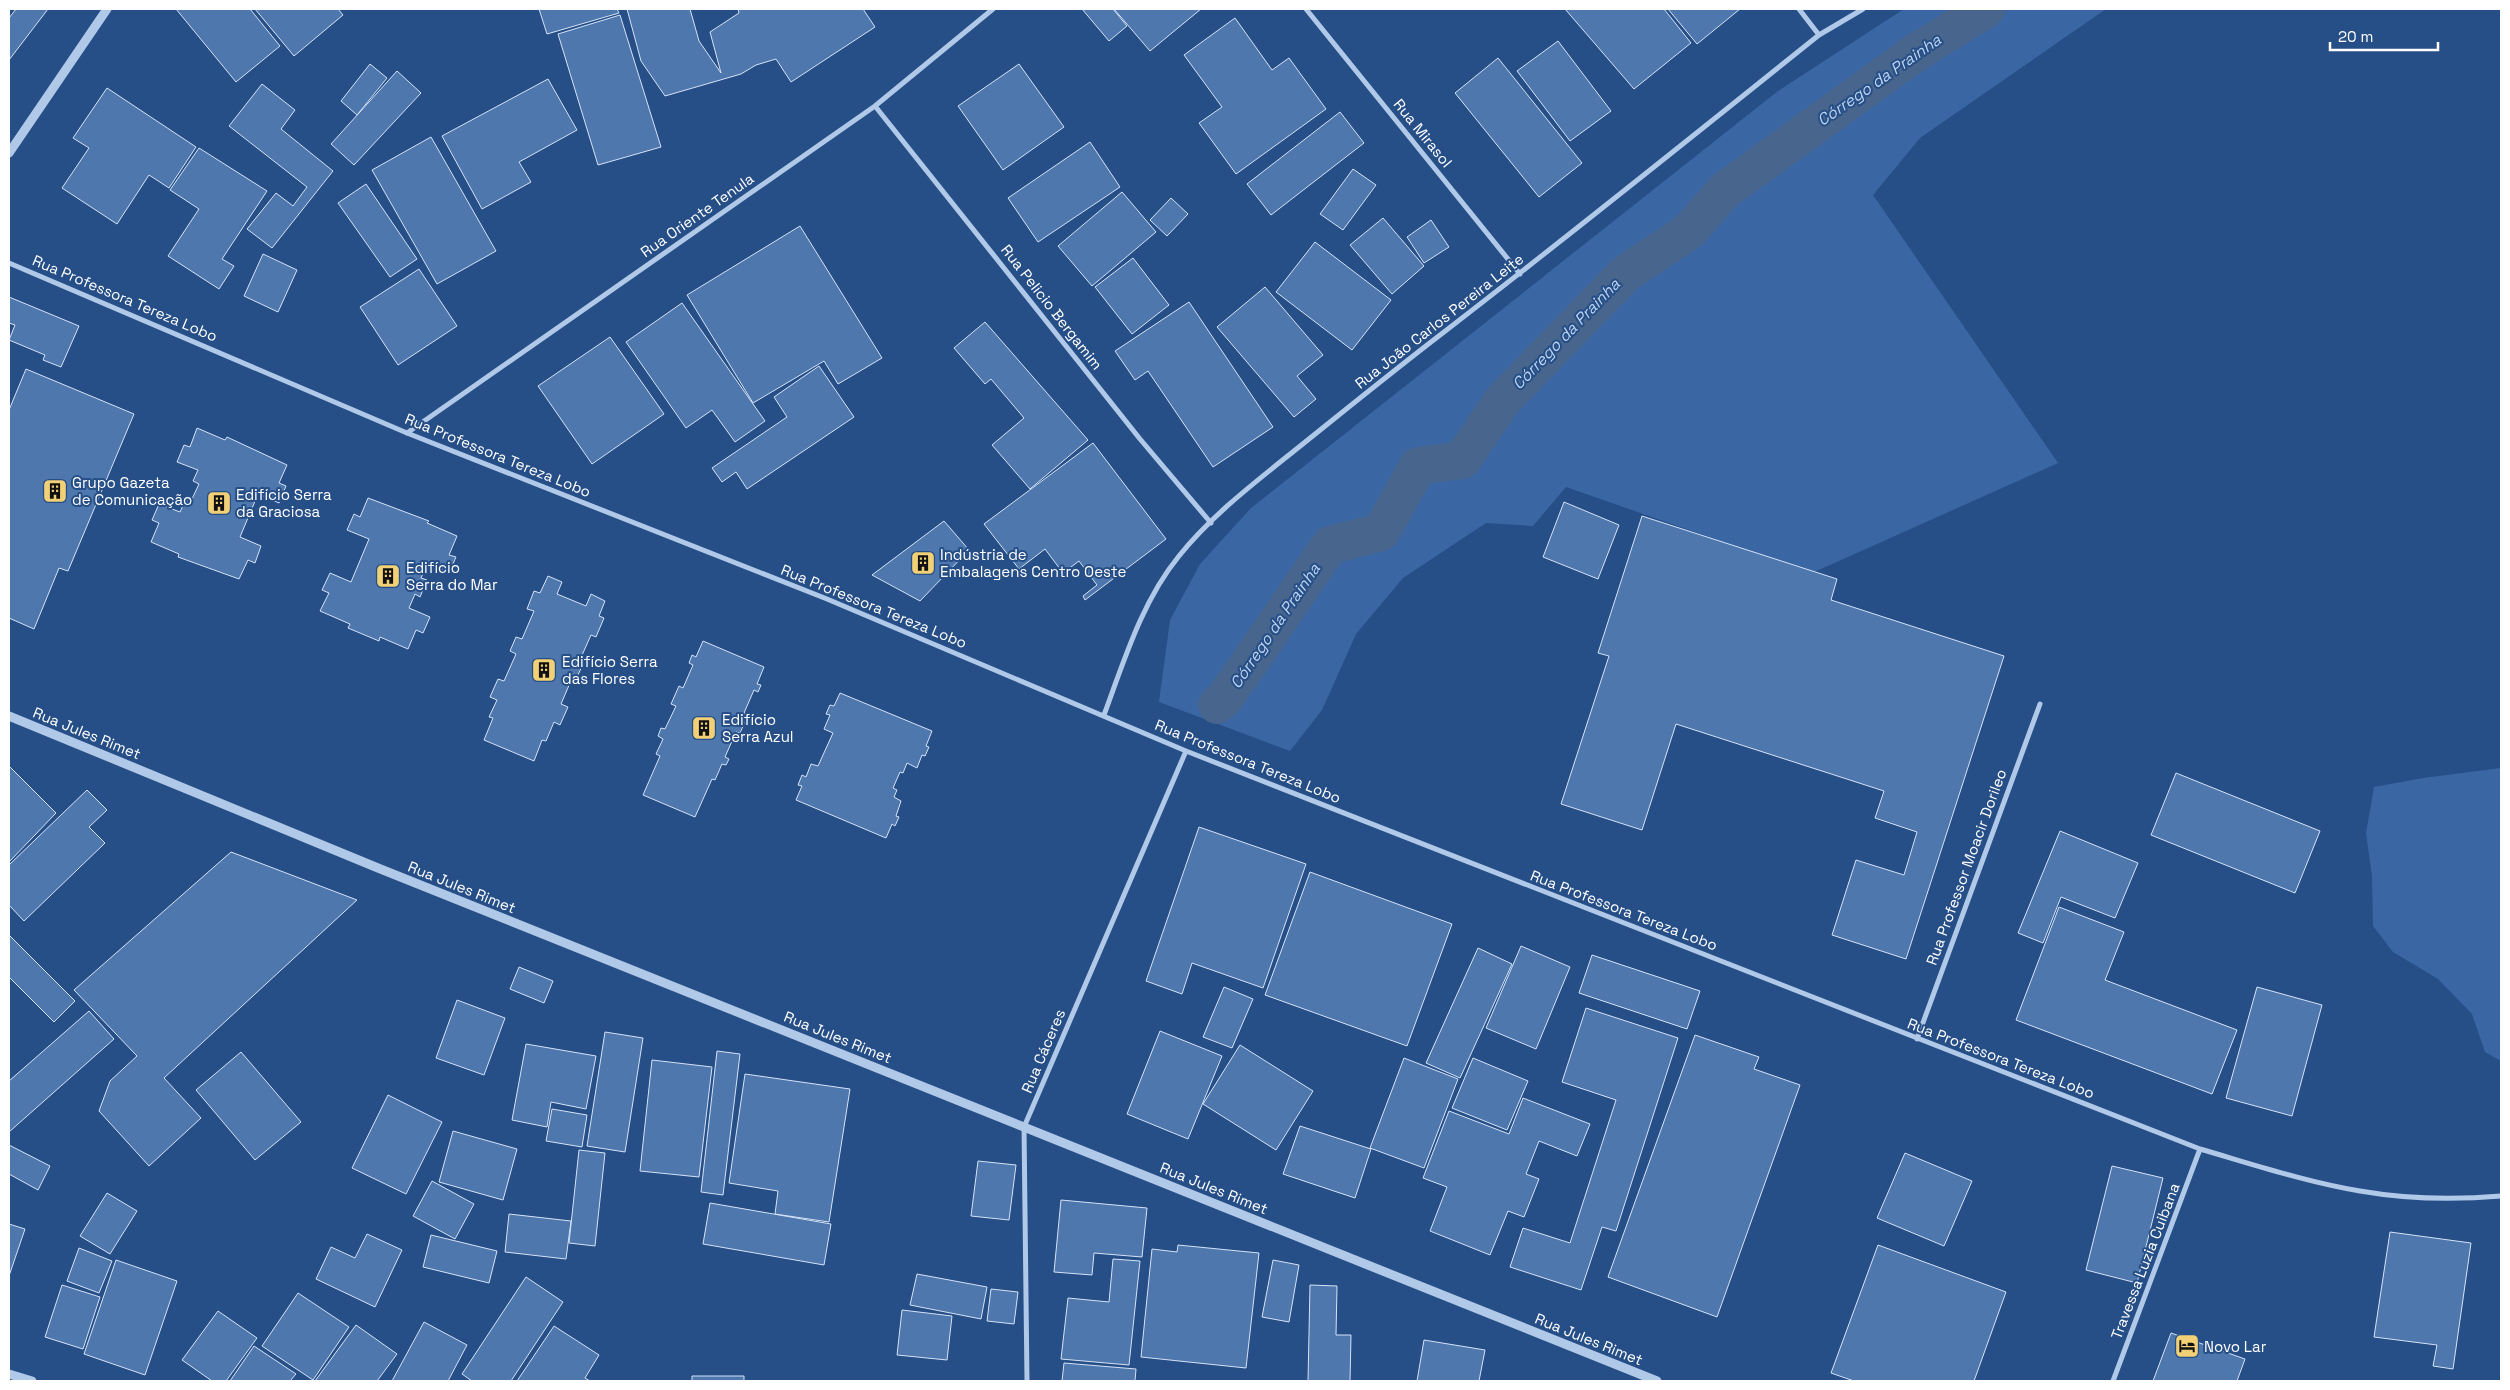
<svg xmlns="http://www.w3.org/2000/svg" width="2510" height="1390" font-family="'Space Grotesk',sans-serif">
	<rect width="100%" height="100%" fill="#264e87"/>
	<path fill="#3a67a3" d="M1904,9H2106L1920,138L1873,195L2058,463L1812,573L1566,487L1533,526L1486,523L1403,578L1356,634L1322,710L1290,751L1159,702L1170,620L1200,564L1251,508L1778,91Z
		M2501,768V1061L2485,1052L2472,1014L2438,979L2393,952L2373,926L2372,877L2366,833L2374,787L2423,778Z"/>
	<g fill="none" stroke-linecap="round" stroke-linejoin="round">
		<path stroke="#47658d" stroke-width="38" d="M1217,705L1225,698L1330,545L1381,532L1418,466L1462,460L1502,401L1626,273L1688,232L1724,191L1915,53L1986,9"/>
	</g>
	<path fill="#4e77ae" stroke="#d5e3f7" d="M16,9H48L9,60V18Z
		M176,9H250L280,46L236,82Z
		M255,9H338L343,15L294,56Z
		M539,9H617L619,13L547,34Z
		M627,9H690L699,41L721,73L710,32L739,13L738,9H863L875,27L791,82L776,59L756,65L741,74L665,96L641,61Z
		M1082,9H1113L1127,26L1109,41Z
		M1114,9H1201L1150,51Z
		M1565,9H1664L1691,43L1634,89Z
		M1668,9H1740L1697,44Z
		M620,15L661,147L598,165L558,34Z
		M1235,18L1272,70L1289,58L1326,109L1236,174L1199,123L1222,107L1184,55Z
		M1558,41L1611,111L1570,141L1517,71Z
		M1498,58L1582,163L1539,197L1455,93Z
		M370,64L387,78L357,115L341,101Z
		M1019,64L1064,127L1003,170L958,106Z
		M397,71L421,93L354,165L331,144Z
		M548,79L577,130L519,162L531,182L482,209L442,136Z
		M262,84L295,110L281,129L333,171L272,248L247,229L276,193L293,206L307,187L229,126Z
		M107,88L196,147L169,188L149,175L117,224L62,188L89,148L73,138Z
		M1340,112L1364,143L1271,215L1247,184Z
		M431,137L496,251L437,284L372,170Z
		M1090,142L1120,187L1038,242L1008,198Z
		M199,148L267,191L222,259L234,266L219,289L168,256L199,209L170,190Z
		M1353,169L1376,185L1343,230L1320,214Z
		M366,184L417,259L390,277L338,203Z
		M1122,192L1156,232L1092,286L1058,246Z
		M1171,198L1188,214L1167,236L1150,220Z
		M1383,218L1424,266L1392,294L1350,245Z
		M1431,220L1449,247L1424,263L1407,237Z
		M800,226L882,358L838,384L824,361L753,403L687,295Z
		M1315,242L1391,300L1352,350L1276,292Z
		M263,254L297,270L278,312L244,296Z
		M1133,258L1169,305L1132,334L1095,287Z
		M419,269L457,326L398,365L360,307Z
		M1265,287L1323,355L1297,376L1316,399L1294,417L1217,327Z
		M9,297L79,326L61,367L43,360L45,355L9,340L15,325L9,323Z
		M1189,302L1273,427L1213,467L1148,371L1135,380L1115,351Z
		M682,303L765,421L735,442L712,410L686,428L626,342Z
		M985,322L1088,440L1030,489L992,445L1024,418L991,379L985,384L954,348Z
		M610,337L664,414L592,464L538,386Z
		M819,366L854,417L747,489L736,472L722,482L712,468L787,417L774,397Z
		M26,369L134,414L68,571L59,568L34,629L9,618V410Z
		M197,428L225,440L227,437L287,465L279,483L286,486L279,503L258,494L240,537L261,546L255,563L248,560L239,579L178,557L179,554L151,542L159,523L152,520L159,504L180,512L186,499L191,501L199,484L193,481L198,470L177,462L184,445L190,447Z
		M1093,443L1166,539L1085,600L1083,596L1097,585L1079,561L1063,573L1045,549L1019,569L984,524Z
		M368,498L429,521L427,523L457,536L449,555L456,557L449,573L427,564L421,578L427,580L420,597L415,594L409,608L430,617L423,633L416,630L408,649L380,637L379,641L348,628L350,624L320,611L329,593L322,590L330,573L351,582L369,539L347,530L354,514L360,517Z
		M1564,502L1619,525L1598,579L1543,557Z
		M1642,516L1837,579L1831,600L2004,656L1906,959L1832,935L1856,860L1904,875L1917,832L1875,818L1884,791L1676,724L1642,830L1561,804L1609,656L1598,653Z
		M944,521L969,550L920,601L872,575Z
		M548,576L562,582L557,594L586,606L591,594L605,601L599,616L604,618L596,637L591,635L579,662L583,664L577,677L573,676L561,704L568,707L560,725L554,722L546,741L542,740L534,761L484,740L493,718L489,717L497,700L490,697L498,679L504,681L516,654L510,651L516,637L522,639L534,611L527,609L534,591L540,593Z
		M703,641L764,667L757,684L761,685L758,692L754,690L744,713L748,715L740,733L736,732L725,757L729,759L726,765L722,764L715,780L712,779L695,817L643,795L660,756L656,754L663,739L658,736L661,728L665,729L676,706L671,704L679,686L683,688L693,665L689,663L692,655L696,657Z
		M840,693L932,731L926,746L929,747L925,756L922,755L917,768L907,763L903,773L900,772L893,788L897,790L894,797L901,801L896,816L899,817L895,826L892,824L886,838L796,800L802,786L798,785L802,775L806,777L811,764L818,766L833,733L824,729L830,715L826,714L830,705L834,706Z
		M9,766L56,813L9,862Z
		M2176,773L2320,831L2295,893L2151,835Z
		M87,790L107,810L89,827L105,843L24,921L9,905V865Z
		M1199,827L1306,864L1263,988L1192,963L1182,994L1146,981Z
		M2060,831L2138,863L2115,918L2061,897L2043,943L2018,933Z
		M231,852L357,900L164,1078L201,1118L149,1166L99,1111L110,1081L137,1056L74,990Z
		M1310,872L1452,924L1407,1046L1265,995Z
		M2059,907L2124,932L2105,980L2237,1030L2212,1094L2016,1020Z
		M9,935L75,1001L54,1022L9,977Z
		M1521,946L1570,967L1536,1049L1486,1028Z
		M1478,948L1512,964L1460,1078L1426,1063Z
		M1592,955L1700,991L1687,1029L1579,993Z
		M519,967L553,981L544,1003L510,989Z
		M1224,987L1253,999L1232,1048L1203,1037Z
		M2257,987L2322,1005L2292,1116L2226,1098Z
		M457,1000L505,1018L484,1075L436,1058Z
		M1586,1008L1678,1038L1616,1231L1602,1227L1581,1290L1510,1267L1523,1228L1570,1243L1616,1100L1562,1082Z
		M89,1011L114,1039L9,1132V1081Z
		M1160,1031L1222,1056L1188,1139L1127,1114Z
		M605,1032L643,1038L625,1152L587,1146Z
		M1695,1035L1759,1057L1754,1069L1800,1085L1717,1317L1608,1277Z
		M526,1044L596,1056L586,1109L551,1102L547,1127L512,1120Z
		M1240,1045L1313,1091L1276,1150L1203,1104Z
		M717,1051L740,1054L723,1195L701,1192Z
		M241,1052L301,1122L255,1160L196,1090Z
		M1404,1058L1458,1079L1424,1168L1370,1148Z
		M1473,1058L1528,1081L1507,1130L1452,1108Z
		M652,1060L712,1067L699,1177L640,1171Z
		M745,1074L850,1089L829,1222L775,1214L778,1191L729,1183Z
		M388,1095L442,1122L406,1194L352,1168Z
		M1523,1098L1590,1124L1577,1156L1539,1141L1526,1174L1539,1179L1524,1217L1508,1211L1490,1255L1430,1231L1447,1187L1423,1178L1449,1111L1509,1134Z
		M552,1109L587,1115L582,1147L546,1141Z
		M1300,1126L1371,1149L1355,1198L1283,1174Z
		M453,1131L517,1149L503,1200L439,1182Z
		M9,1145L50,1166L38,1190L9,1174Z
		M579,1150L605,1153L595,1246L569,1243Z
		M1905,1153L1972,1181L1944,1246L1877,1218Z
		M978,1161L1016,1165L1009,1220L971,1216Z
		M2112,1166L2163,1178L2137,1283L2086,1270Z
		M432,1181L474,1204L455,1239L413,1216Z
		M107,1193L137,1211L110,1254L80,1236Z
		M1061,1200L1147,1208L1142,1257L1094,1253L1092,1275L1054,1272Z
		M710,1203L831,1224L824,1265L703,1244Z
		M509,1214L571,1221L566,1259L505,1252Z
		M9,1224L25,1229L9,1276Z
		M2390,1232L2471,1243L2453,1369L2433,1366L2437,1345L2374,1337Z
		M367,1234L402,1250L375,1307L316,1279L331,1247L355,1258Z
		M431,1235L497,1251L489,1283L423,1267Z
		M1178,1245L1259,1253L1246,1368L1141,1357L1152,1249L1177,1252Z
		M1878,1245L2006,1292L1974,1381H1854L1831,1373Z
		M79,1248L112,1261L99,1293L67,1281Z
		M1113,1259L1140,1261L1129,1365L1061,1359L1068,1298L1109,1302Z
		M116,1260L177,1281L145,1375L84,1354Z
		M1273,1260L1299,1265L1289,1322L1262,1317Z
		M917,1274L987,1287L981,1319L910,1305Z
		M526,1277L563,1302L511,1381H472L462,1374Z
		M62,1285L100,1297L83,1349L45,1337Z
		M1310,1285L1337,1286L1336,1335H1351L1350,1381H1308Z
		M991,1289L1018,1292L1014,1324L987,1321Z
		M298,1293L349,1327L313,1380L262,1346Z
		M902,1310L952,1316L947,1360L897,1355Z
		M218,1311L257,1338L226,1381H212L182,1360Z
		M424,1322L467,1345L448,1381H392Z
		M356,1325L397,1354L377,1381H315Z
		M554,1326L599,1355L585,1378L590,1381H517Z
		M2171,1333L2245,1359L2237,1381H2153Z
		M1424,1340L1485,1350L1479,1381H1417Z
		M254,1346L296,1374L290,1381H230Z
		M1064,1363L1136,1369L1135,1381H1062Z
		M692,1376H744V1381H692Z"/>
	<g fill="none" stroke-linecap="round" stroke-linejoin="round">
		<path stroke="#b1c9e8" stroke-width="5" d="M1306,9L1520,274
			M1799,9L1819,35
			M875,106L1140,439L1211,523
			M9,263L407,433L827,599L1186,751L2200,1149C2252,1164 2306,1182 2360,1191C2406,1199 2455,1200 2501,1196
			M407,433L875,106L993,9
			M1104,715C1124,661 1142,601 1179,556C1211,516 1254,483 1294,451C1344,411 1393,371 1444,332C1570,235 1694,135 1819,35L1863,9
			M1917,1039L2040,704
			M1027,1381L1024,1127L1186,751
			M2113,1381L2200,1149"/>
		<path stroke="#b1c9e8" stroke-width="9" d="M9,153L107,9
			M9,716L378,868L1657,1381
			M9,1374L32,1381"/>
	</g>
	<defs>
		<symbol id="building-square" viewBox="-11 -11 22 22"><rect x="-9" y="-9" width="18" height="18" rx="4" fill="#f2d076" stroke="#264e87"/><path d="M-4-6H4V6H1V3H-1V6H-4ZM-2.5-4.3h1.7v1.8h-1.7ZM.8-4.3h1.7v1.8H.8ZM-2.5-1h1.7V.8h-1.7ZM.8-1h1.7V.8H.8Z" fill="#111"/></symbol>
		<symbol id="hotel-square" viewBox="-11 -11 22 22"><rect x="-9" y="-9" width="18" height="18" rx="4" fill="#f2d076" stroke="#264e87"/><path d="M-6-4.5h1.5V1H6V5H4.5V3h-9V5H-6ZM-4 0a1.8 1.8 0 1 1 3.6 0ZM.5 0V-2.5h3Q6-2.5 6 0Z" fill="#111"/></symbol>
	</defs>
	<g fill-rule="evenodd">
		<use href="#building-square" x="41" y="477" width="28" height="28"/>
		<use href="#building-square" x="205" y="489" width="28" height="28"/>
		<use href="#building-square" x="909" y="549" width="28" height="28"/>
		<use href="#building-square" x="374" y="562" width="28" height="28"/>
		<use href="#building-square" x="530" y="656" width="28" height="28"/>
		<use href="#building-square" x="690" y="714" width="28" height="28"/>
		<use href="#hotel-square" x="2173" y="1332" width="28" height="28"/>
	</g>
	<g text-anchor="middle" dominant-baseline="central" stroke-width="4" stroke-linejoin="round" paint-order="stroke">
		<g font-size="15" fill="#fff" stroke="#264e87">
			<text transform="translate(1423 133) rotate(51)">Rua Mirasol</text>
			<text transform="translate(697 215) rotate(-35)">Rua Oriente Tenula</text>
			<text transform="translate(125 298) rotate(23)">Rua Professora Tereza Lobo</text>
			<text transform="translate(1052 307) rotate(52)">Rua Pelicio Bergamim</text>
			<text transform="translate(1439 321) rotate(-38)">Rua João Carlos Pereira Leite</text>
			<text transform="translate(498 455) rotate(22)">Rua Professora Tereza Lobo</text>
			<text transform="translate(874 606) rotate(22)">Rua Professora Tereza Lobo</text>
			<text transform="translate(87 733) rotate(22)">Rua Jules Rimet</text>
			<text transform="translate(1248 761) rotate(22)">Rua Professora Tereza Lobo</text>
			<text transform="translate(1966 867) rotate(-70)">Rua Professor Moacir Dorileo</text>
			<text transform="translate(462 887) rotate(22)">Rua Jules Rimet</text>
			<text transform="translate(1624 910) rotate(21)">Rua Professora Tereza Lobo</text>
			<text transform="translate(838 1037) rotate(22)">Rua Jules Rimet</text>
			<text transform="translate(1043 1051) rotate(-67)">Rua Cáceres</text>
			<text transform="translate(2001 1058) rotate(21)">Rua Professora Tereza Lobo</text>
			<text transform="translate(1214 1188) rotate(22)">Rua Jules Rimet</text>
			<text transform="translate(2145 1261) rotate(-69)">Travessa Luzia Cuibana</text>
			<text transform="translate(1589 1339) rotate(22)">Rua Jules Rimet</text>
		</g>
		<g font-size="15" fill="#fff" stroke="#264e87" text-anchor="start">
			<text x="72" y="482">Grupo Gazeta<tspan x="72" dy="17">de Comunicação</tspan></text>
			<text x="236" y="494">Edifício Serra<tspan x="236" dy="17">da Graciosa</tspan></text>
			<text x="940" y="554">Indústria de<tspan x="940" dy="17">Embalagens Centro Oeste</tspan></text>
			<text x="406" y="567">Edifício<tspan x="406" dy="17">Serra do Mar</tspan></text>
			<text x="562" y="661">Edifício Serra<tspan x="562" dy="17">das Flores</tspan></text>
			<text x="722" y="719">Edifício<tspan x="722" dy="17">Serra Azul</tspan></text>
			<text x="2204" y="1346">Novo Lar</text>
		</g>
		<g font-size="16" font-style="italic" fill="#bcd3f0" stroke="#264e87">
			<text transform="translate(1879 80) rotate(-35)">Córrego da Prainha</text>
			<text transform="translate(1566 334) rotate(-46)">Córrego da Prainha</text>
			<text transform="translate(1275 626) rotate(-56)">Córrego da Prainha</text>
		</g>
	</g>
	<rect width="2510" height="1390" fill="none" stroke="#ffffff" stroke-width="20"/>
	<path d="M2330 42v8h108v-8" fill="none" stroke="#ffffff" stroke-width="2.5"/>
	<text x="2338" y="42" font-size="15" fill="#ffffff" stroke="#264e87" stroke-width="4" paint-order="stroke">20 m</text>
</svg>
